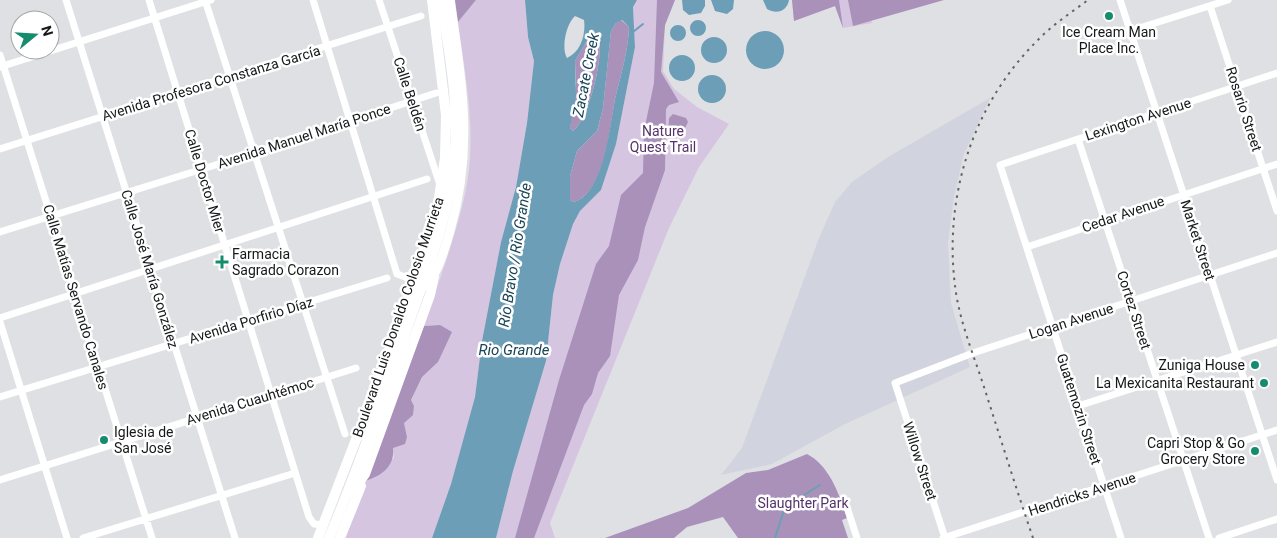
<svg xmlns="http://www.w3.org/2000/svg" width="1277" height="538" font-family="Roboto,sans-serif">
	<rect width="100%" height="100%" fill="#dfe0e3"/>
	<path fill="#d1d4de" d="M990,98L964,154L954,197L948,243L951,303L970,367L845,424L772,464L721,475L742,448L819,238L835,202L852,182L888,157Z"/>
	<path fill="#d5c5e1" d="M476,0H525L528,37L534,61L527,123L516,187L501,242L482,341L475,397L451,484L432,538H344L365,481L394,458L393,448L407,437L404,423L414,406L411,400L422,377L438,362L440,325L424,326C440,275 467,211 470,158C473,112 464,67 458,22Z
		M637,0H675L665,25L663,71L674,89L697,107L729,124L699,167L669,228L550,523L555,538H496L513,471L546,361L553,295L560,264L573,224L580,211L601,190L616,144L635,47L633,6Z
		M792,0H865L872,23L843,28L835,6L794,21Z"/>
	<path fill="#a991ba" d="M455,0H476L458,22Z
		M657,0H675L665,25L661,72L679,102L669,105L666,109L665,170L645,227L638,260L619,295L610,356L598,373L592,394L584,405L534,538H515L559,380L596,264L609,246L621,195L643,173L644,131L654,83Z
		M792,0H839L843,28L835,6L794,21Z
		M848,0H944L853,26Z
		M621,20L629,27C628,52 621,74 615,99C610,125 605,193 574,202L570,200V176L577,151L597,131L603,108L611,31L616,23Z
		M597,34C607,49 588,122 573,131L570,128L576,85L575,61L588,39Z
		M673,114L686,118L688,122L682,134L670,144L668,141L669,118Z
		M440,325L452,332L438,362L422,377L411,400L414,406L413,415L404,423L407,437L405,444L393,448C395,466 382,476 365,481L424,326Z
		M807,454C830,466 839,494 847,518L842,520L848,538H738L723,517L687,527L674,538H605L688,508L746,473L768,470Z"/>
	<path fill="#6c9eb7" fill-rule="evenodd" d="M525,0H637L633,7L635,47L616,144L601,190L580,211L573,224L560,264L553,295L546,361L513,471L496,538H432L451,484L475,397L482,341L501,242L516,187L527,123L534,61L528,37ZM575,16L584,20C586,34 581,52 567,58C561,48 566,24 575,16ZM622,20L629,27C628,52 621,74 615,99C610,124 604,194 574,202L570,200V176L577,151L597,131L603,108L611,31L616,23ZM597,34C607,49 588,122 573,131L570,128L576,96L575,61L588,39Z
		M682,0H705V6L701,13L689,15L683,10Z
		M734,0L733,9L727,14L715,11L711,0Z
		M763,0H789C787,11 777,15 767,9Z
		M690 28a8 8 0 1 1 16 0a8 8 0 1 1-16 0Z
		M670 33a8 8 0 1 1 16 0a8 8 0 1 1-16 0Z
		M746 50a19 19 0 1 1 38 0a19 19 0 1 1-38 0Z
		M701 50a13 13 0 1 1 26 0a13 13 0 1 1-26 0Z
		M669 68a13 13 0 1 1 26 0a13 13 0 1 1-26 0Z
		M698 89a14 14 0 1 1 28 0a14 14 0 1 1-28 0Z"/>
	<g fill="none" stroke-linecap="round" stroke-linejoin="round">
		<path stroke="#6c9eb7" stroke-width="2" d="M633,32L643,24
			M775,538L785,507L820,485"/>
		<path stroke="#fff" stroke-width="7" d="M66,0L235,538
			M149,0L309,517L314,524L324,525
			M205,0L345,434
			M313,0L397,274L413,280
			M379,0L440,185
			M1120,0L1277,480
			M1210,6L1277,211
			M1130,31L1228,0
			M0,55L152,538
			M0,67L211,0
			M1078,139L1209,538
			M0,149L421,16
			M0,232L254,153L436,93
			M1027,247L1277,164
			M0,318L427,179
			M0,322L67,538
			M0,397L387,278
			M1078,406L1277,342
			M0,480L356,368
			M844,498L857,538
			M83,538L295,473
			M943,538L1277,430
			M945,538L895,383L973,353L1277,253
			M1121,538L1000,165L1277,73
			M1219,538L1277,519"/>
		<path stroke="#fff" stroke-width="9" d="M430,280C440,268 445,247 450,231C474,148 462,84 450,0"/>
		<path stroke="#fff" stroke-width="10" d="M352,493L365,474L430,295L434,276
			M318,538L379,380L437,211L445,158L446,115L432,0
			M329,538C360,464 387,387 413,311C431,260 451,208 455,154C459,103 449,50 441,0
			M340,538L361,486"/>
		<path stroke="#616264" stroke-width="2" stroke-dasharray="2.5 5" stroke-linecap="butt" d="M1033,538C1016,488 1000,437 984,387C974,356 961,325 956,293C942,199 972,103 1041,37C1055,23 1072,12 1088,0"/>
	</g>
	<g fill="#168c6e" stroke="#fff" stroke-width="2">
		<circle cx="1109" cy="16" r="5"/>
		<path d="M219.5 254.5h5v5h5v5h-5v5h-5v-5h-5v-5h5z"/>
		<circle cx="1255" cy="365" r="5"/>
		<circle cx="1264" cy="383" r="5"/>
		<circle cx="104" cy="440" r="5"/>
		<circle cx="1255" cy="451" r="5"/>
	</g>
	<g text-anchor="middle" dominant-baseline="central" stroke-width="5" stroke-linejoin="round" paint-order="stroke">
		<g font-size="14" fill="#161718" stroke="#fff" text-anchor="end">
			<text x="1109" y="32" text-anchor="middle">Ice Cream Man<tspan x="1109" dy="16">Place Inc.</tspan></text>
			<text x="232" y="254" text-anchor="start">Farmacia<tspan x="232" dy="16">Sagrado Corazon</tspan></text>
			<text x="1245" y="365">Zuniga House</text>
			<text x="1254" y="383">La Mexicanita Restaurant</text>
			<text x="114" y="432" text-anchor="start">Iglesia de<tspan x="114" dy="16">San José</tspan></text>
			<text x="1245" y="443">Capri Stop &amp; Go<tspan x="1245" dy="16">Grocery Store</tspan></text>
		</g>
		<g font-size="14" fill="#161718" stroke="#fff">
			<text transform="translate(211 83) rotate(-17)">Avenida Profesora Constanza García</text>
			<text transform="translate(410 94) rotate(72)">Calle Beldén</text>
			<text transform="translate(1244 109) rotate(72)">Rosario Street</text>
			<text transform="translate(1138 119) rotate(-18)">Lexington Avenue</text>
			<text transform="translate(304 136) rotate(-18)">Avenida Manuel María Ponce</text>
			<text transform="translate(205 181) rotate(73)">Calle Doctor Mier</text>
			<text transform="translate(1123 214) rotate(-19)">Cedar Avenue</text>
			<text transform="translate(1198 240) rotate(72)">Market Street</text>
			<text transform="translate(150 269) rotate(73)">Calle José María González</text>
			<text transform="translate(76 297) rotate(73)">Calle Matías Servando Canales</text>
			<text transform="translate(1134 310) rotate(72)">Cortez Street</text>
			<text transform="translate(398 317) rotate(-71)">Boulevard Luis Donaldo Colosio Murrieta</text>
			<text transform="translate(251 320) rotate(-17)">Avenida Porfirio Díaz</text>
			<text transform="translate(1071 321) rotate(-18)">Logan Avenue</text>
			<text transform="translate(250 401) rotate(-17)">Avenida Cuauhtémoc</text>
			<text transform="translate(1079 409) rotate(72)">Guatemozin Street</text>
			<text transform="translate(920 461) rotate(72)">Willow Street</text>
			<text transform="translate(1082 494) rotate(-18)">Hendricks Avenue</text>
		</g>
		<g font-size="14" fill="#543369" stroke="#fff">
			<text x="663" y="131">Nature<tspan x="663" dy="16">Quest Trail</tspan></text>
			<text x="803" y="503">Slaughter Park</text>
		</g>
		<g font-size="15" font-style="italic" fill="#194457" stroke="#fff">
			<text transform="translate(586 75) rotate(-79)">Zacate Creek</text>
			<text transform="translate(515 255) rotate(-81)">Río Bravo / Rio Grande</text>
			<text x="514" y="350">Rio Grande</text>
		</g>
	</g>
	<g transform="translate(35 35) rotate(72)"><circle r="24" fill="#ffffff" stroke="#a2a2a3"/>
	<path d="M0-4L9 19L0 12L-9 19Z" fill="#168c6e"/>
	<text y="-8" font-size="14" font-weight="bold" text-anchor="middle" fill="#161718">N</text>
	</g>
</svg>
